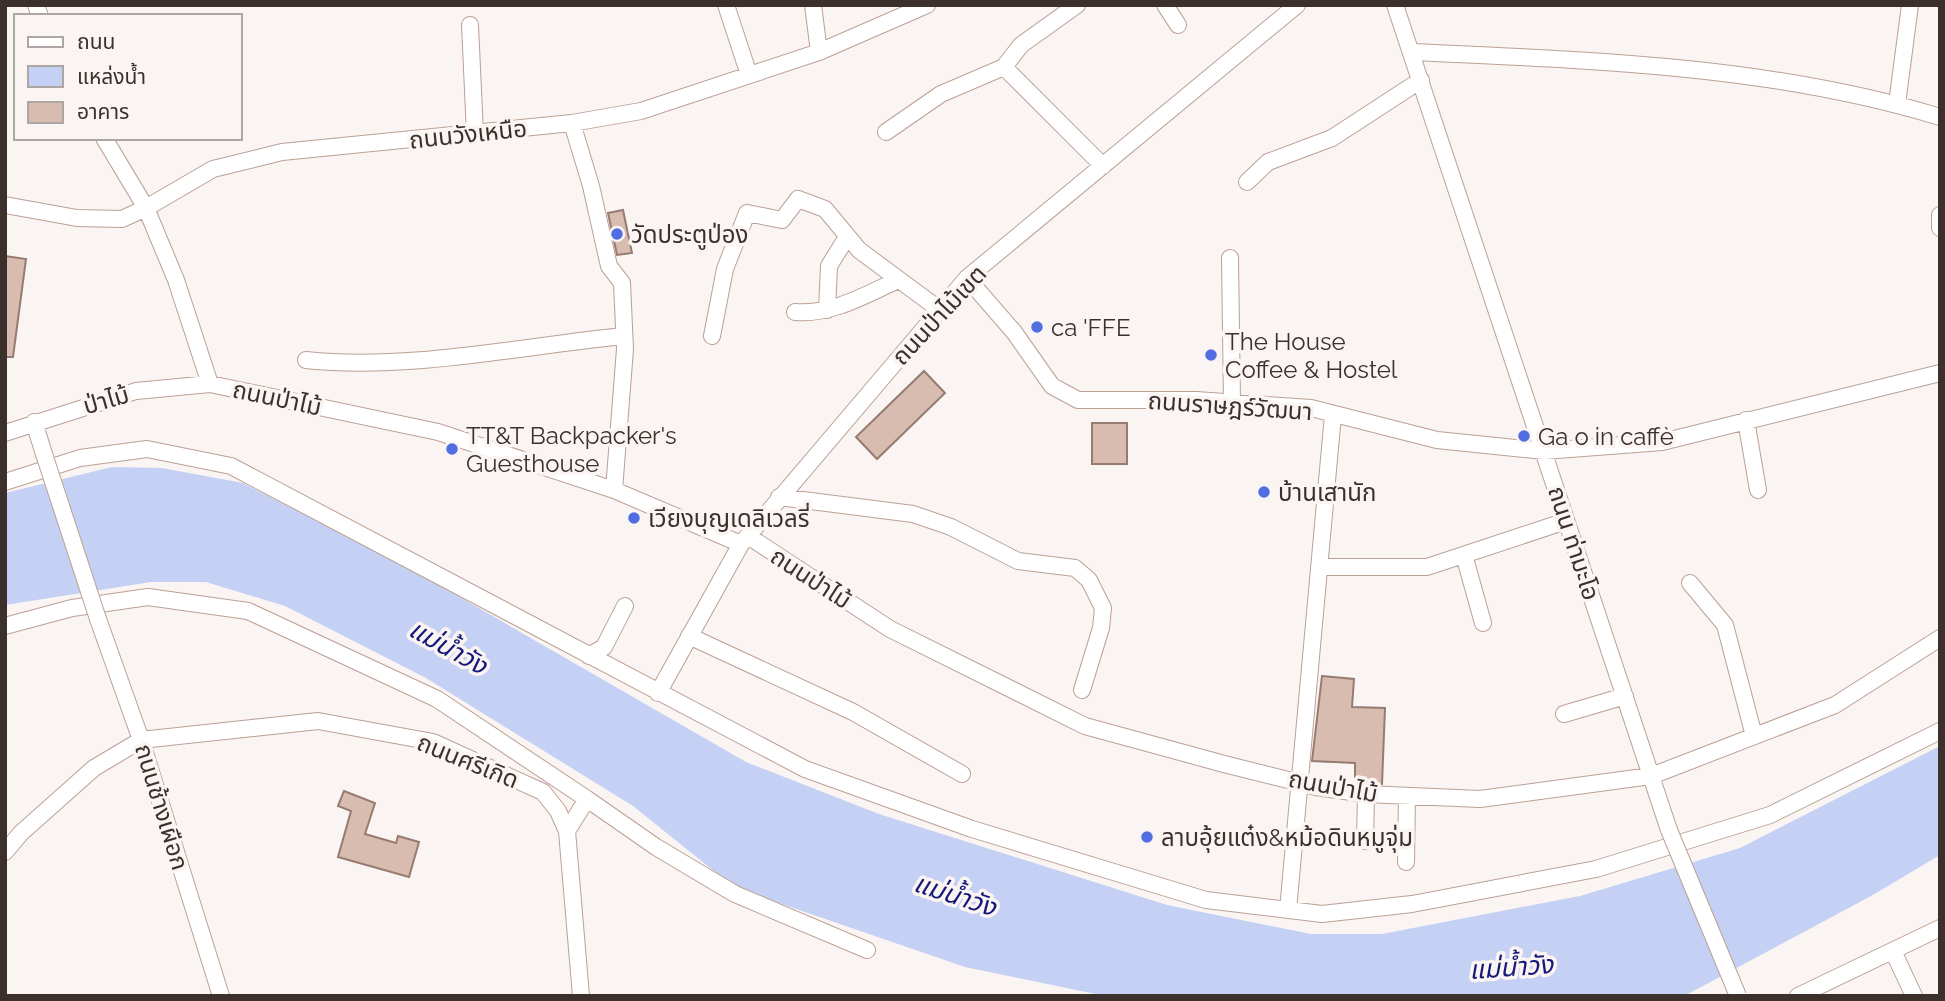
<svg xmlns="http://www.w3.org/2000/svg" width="1945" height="1001" font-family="Raleway,'Noto Sans Thai',sans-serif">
	<rect width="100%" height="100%" fill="#faf4f2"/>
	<path fill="#c4d1f4" d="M112,467L162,468L243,483L411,569L746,762L879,814L1167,905L1311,934H1382L1580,896L1740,848L1940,746V855L1871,896L1684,996H1105L965,967L735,888L633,806L426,678L285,606L206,582H151L5,605V493Z"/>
	<path fill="#d9bcb0" stroke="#967b70" stroke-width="2" d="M623,210L632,253L617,255L608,213Z
		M5,256L26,259L13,357H5Z
		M924,371L945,393L877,459L856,437Z
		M1092,423H1127V464H1092Z
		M1322,676L1354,679L1352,707L1385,708L1382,784L1355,782V763L1312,761Z
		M344,791L375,803L365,834L396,843L398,836L419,842L409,877L338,857L351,811L338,806Z"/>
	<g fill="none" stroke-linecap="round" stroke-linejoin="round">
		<defs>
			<path id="minor" d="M36,5L40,16
				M726,5L749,75
				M813,5L819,52
				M1165,5L1178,25
				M1395,5L1669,830
				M470,25L475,134
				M1411,52C1588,60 1769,65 1940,117
				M1004,67L1103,166
				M1897,104L1910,5
				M572,123L591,186L609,266L622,283L625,349L614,490
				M886,132L941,94L1004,67L1021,45L1077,5
				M104,138L146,208L176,280L210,384
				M1247,182L1268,162L1332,138L1421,80
				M5,205L77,218L122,219L146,208L213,169L282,152L572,123L641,111L819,52L927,5
				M1940,215V228
				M1230,258L1232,402
				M967,278L1014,332L1052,386L1078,400H1196L1311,408L1437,440L1544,451L1662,442L1940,373
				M827,310L829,266L847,237
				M795,312C832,315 865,295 898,280
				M712,336L725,269L747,213L782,220L798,199L825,209L859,250L940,310
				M306,360C408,371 522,346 624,336
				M1746,420L1758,490
				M34,422L44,454
				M5,433L136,391L210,384L438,432L614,490L741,544
				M5,482L80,458L147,449L231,466L805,769L972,829L1206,900L1322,914L1412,904L1596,869L1770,815L1940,731
				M779,497L913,514L951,527L1018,561L1075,568L1089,580L1103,608L1101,628L1082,690
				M748,536L890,629L1085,726L1224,764L1316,787L1366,794L1480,799L1651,776L1835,705L1940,638
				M1464,555L1483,623
				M1319,567H1427L1566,521
				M1690,583L1725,625L1754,736
				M98,619L141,740L221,996
				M5,626L72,608L148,597L248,611L437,699L587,799
				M689,636L853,712L962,774
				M589,656L604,647L625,606
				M658,693L741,544L967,278L1297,5
				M1564,714L1625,696
				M567,831L587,799L656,847L735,894L867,950
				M1365,841L1366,794
				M5,852L21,833L94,768L141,740L318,721L433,742L543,792L558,811L567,831L581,996
				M1406,862L1407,796
				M1288,910L1333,415
				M1893,951L1914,996
				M1798,996L1940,928"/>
		</defs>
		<use href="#minor" stroke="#bca094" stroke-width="18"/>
		<use href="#minor" stroke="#fff" stroke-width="16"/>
		<defs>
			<path id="minor-bridge" d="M44,454L98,619
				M1669,830L1738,996"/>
		</defs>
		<use href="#minor-bridge" stroke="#bca094" stroke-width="18" stroke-linecap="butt"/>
		<use href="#minor-bridge" stroke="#fff" stroke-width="16"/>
	</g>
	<g fill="#506de1" stroke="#faf4f2" stroke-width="2.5">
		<circle cx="617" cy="234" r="7"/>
		<circle cx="1037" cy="327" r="7"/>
		<circle cx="1211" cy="355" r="7"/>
		<circle cx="1524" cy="436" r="7"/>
		<circle cx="452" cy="449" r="7"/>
		<circle cx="1264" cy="492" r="7"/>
		<circle cx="634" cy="518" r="7"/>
		<circle cx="1147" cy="837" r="7"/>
	</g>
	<g text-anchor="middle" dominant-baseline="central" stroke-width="7" stroke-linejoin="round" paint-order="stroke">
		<g font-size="24" fill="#3c302c" stroke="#faf4f2">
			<text transform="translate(468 134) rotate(-6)">ถนนวังเหนือ</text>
			<text transform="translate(939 315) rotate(-47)">ถนนป่าไม้เขต</text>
			<text transform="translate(277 398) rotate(12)">ถนนป่าไม้</text>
			<text transform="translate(106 400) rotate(-16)">ป่าไม้</text>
			<text transform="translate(1230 406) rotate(4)">ถนนราษฎร์วัฒนา</text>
			<text transform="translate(1574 543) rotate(72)">ถนน ท่ามะโอ</text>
			<text transform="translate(811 578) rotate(33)">ถนนป่าไม้</text>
			<text transform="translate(468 761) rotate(22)">ถนนศรีเกิด</text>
			<text transform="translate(1333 786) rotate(10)">ถนนป่าไม้</text>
			<text transform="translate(162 807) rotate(73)">ถนนช้างเผือก</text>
		</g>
		<g font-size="24" fill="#3c302c" stroke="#faf4f2" text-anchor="start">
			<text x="631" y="234">วัดประตูป่อง</text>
			<text x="1051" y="327">ca 'FFE</text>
			<text x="1225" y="341">The House<tspan x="1225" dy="28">Coffee &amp; Hostel</tspan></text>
			<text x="466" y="435">TT&amp;T Backpacker's<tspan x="466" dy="28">Guesthouse</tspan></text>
			<text x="1538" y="436">Ga o in caffè</text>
			<text x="1278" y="492">บ้านเสานัก</text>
			<text x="648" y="518">เวียงบุญเดลิเวลรี่</text>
			<text x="1161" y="837">ลาบอุ้ยแต๋ง&amp;หม้อดินหมูจุ่ม</text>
		</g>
		<g font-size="26" font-style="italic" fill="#14187a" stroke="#faf4f2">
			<text transform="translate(448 647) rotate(29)">แม่น้ำวัง</text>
			<text transform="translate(955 895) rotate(18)">แม่น้ำวัง</text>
			<text transform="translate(1511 967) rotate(-4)">แม่น้ำวัง</text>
		</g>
	</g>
	<rect width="1945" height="1001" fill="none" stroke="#3c302c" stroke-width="14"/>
	<rect x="14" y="14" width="228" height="126" fill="#faf4f2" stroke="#aea6a3" stroke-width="2"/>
	<rect x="28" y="37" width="35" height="10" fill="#ffffff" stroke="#aea6a3" stroke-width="2"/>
	<text x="77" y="49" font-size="21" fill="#3c302c">ถนน</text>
	<rect x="28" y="66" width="35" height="21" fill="#c4d1f4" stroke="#aea6a3" stroke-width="2"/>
	<text x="77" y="84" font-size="21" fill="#3c302c">แหล่งน้ำ</text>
	<rect x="28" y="102" width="35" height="21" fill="#d9bcb0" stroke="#aea6a3" stroke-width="2"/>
	<text x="77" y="119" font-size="21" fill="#3c302c">อาคาร</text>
</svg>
